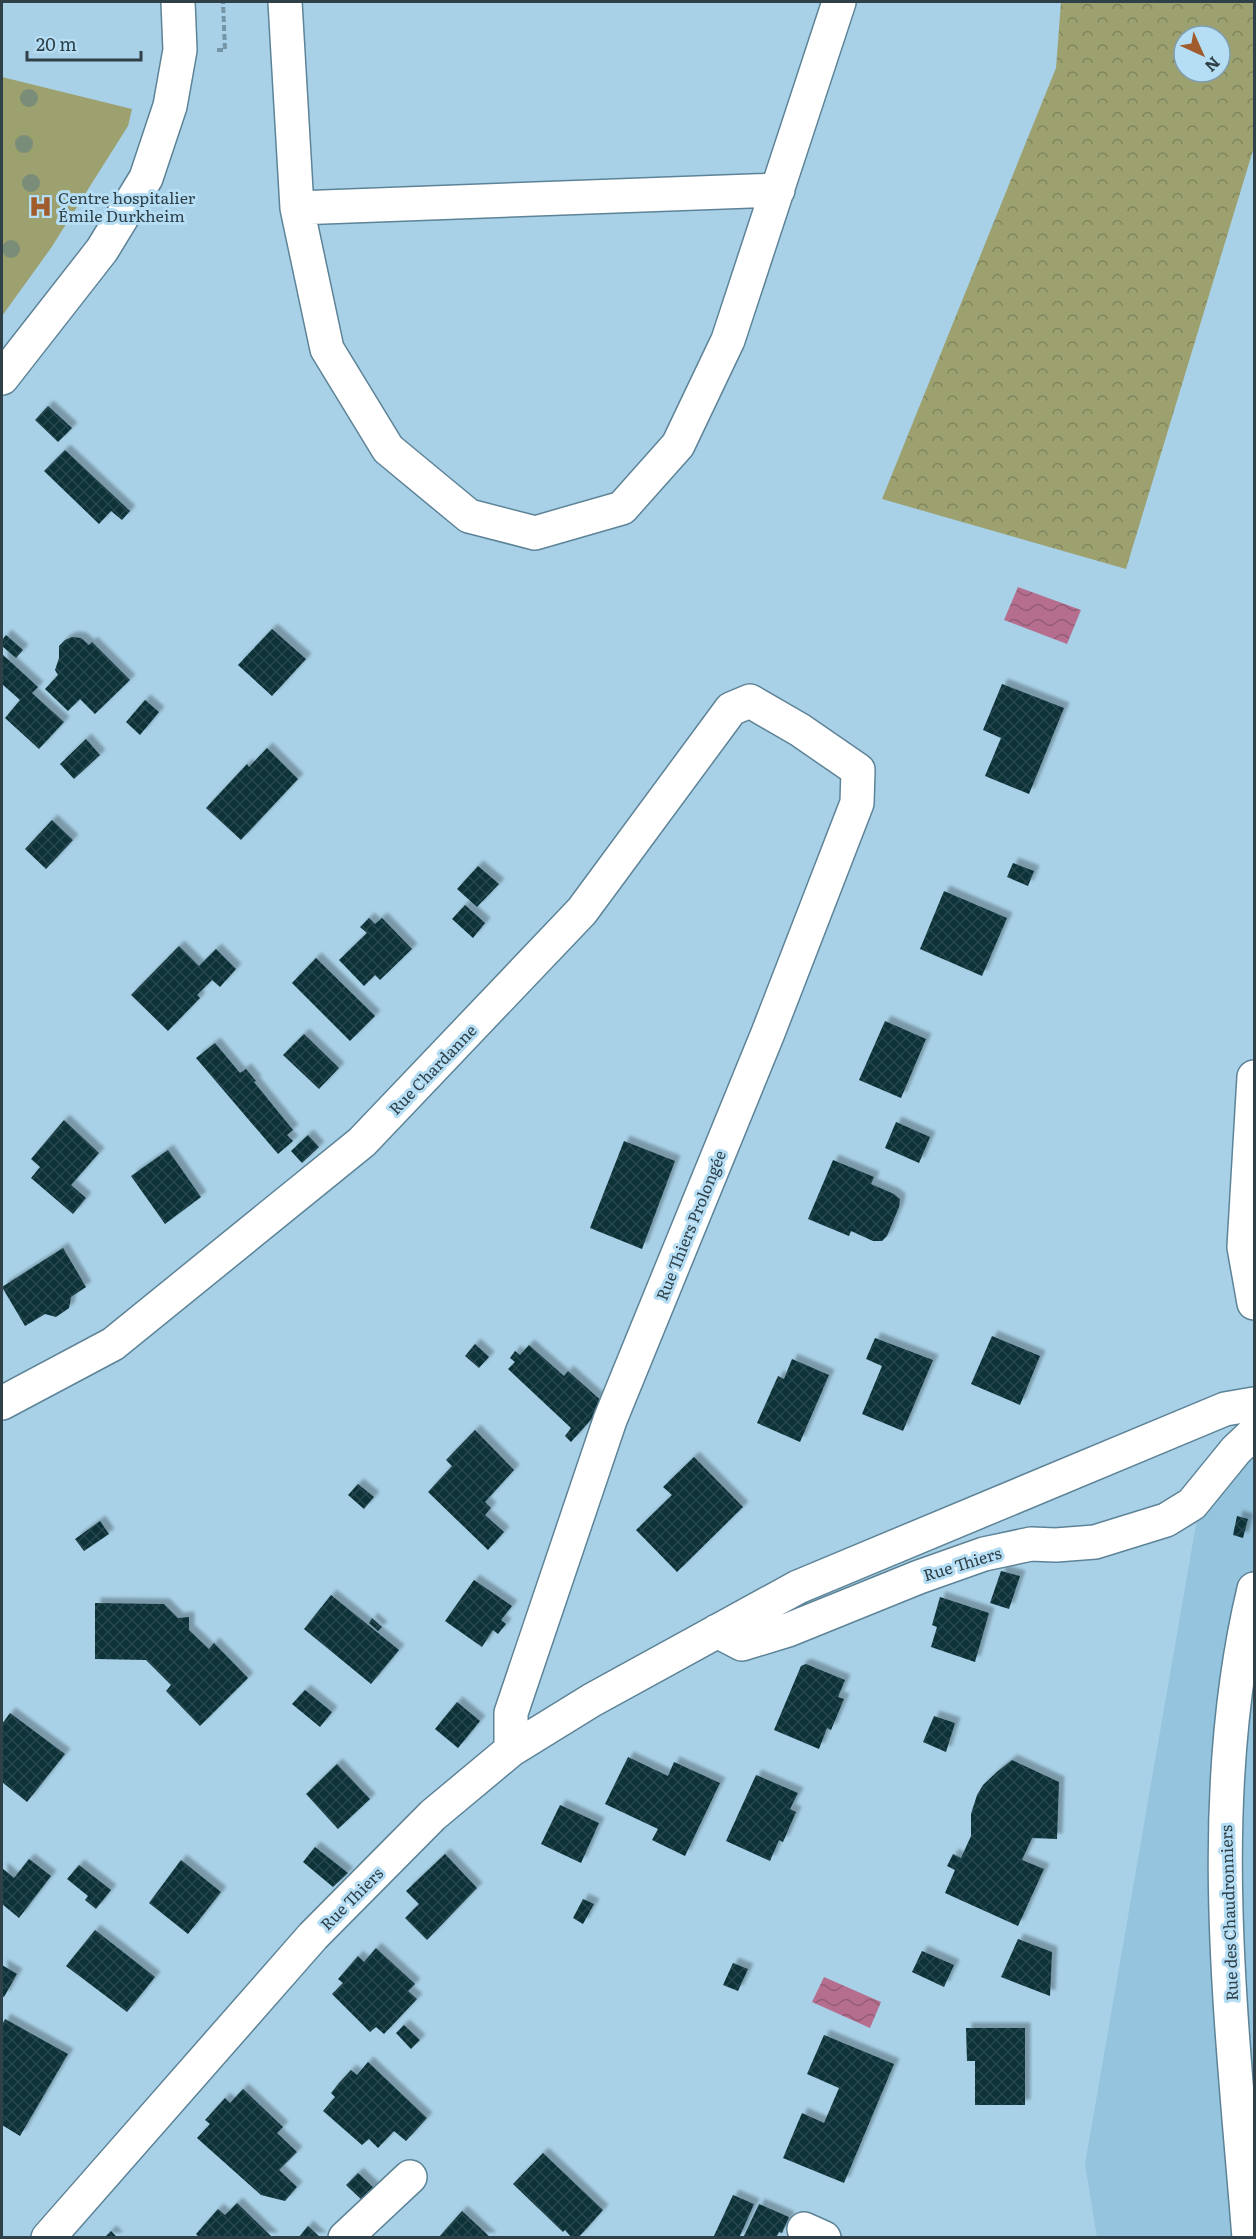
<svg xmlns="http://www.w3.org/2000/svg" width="1256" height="2239" font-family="Literata,serif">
	<defs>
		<pattern id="forest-crowns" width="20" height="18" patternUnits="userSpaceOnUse" patternTransform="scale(1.5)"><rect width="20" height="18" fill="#9da170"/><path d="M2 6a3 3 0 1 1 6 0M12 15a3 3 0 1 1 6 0" fill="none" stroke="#80855e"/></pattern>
		<pattern id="water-waves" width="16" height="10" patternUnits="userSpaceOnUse" patternTransform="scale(1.5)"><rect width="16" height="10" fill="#b56e8e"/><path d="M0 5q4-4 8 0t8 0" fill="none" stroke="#945c76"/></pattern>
		<pattern id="building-cross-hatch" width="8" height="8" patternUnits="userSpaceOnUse" patternTransform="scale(1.5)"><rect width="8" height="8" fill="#0c3138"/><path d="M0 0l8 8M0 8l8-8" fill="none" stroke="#27474e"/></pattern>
		<filter id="shadow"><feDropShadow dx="5.5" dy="-5.5" stdDeviation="1.5" flood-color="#0004"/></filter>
	</defs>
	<rect width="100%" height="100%" fill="#a8d1e7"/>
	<path fill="#95c4de" d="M1254,1441V2237H1097L1085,2164L1206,1467Z"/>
	<path fill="#9da170" d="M2,77L132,109L128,126L51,248L2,316Z"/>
	<path fill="url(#forest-crowns)" fill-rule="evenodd" d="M1061,2H1254V147L1126,569L882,499L1056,68ZM1184,36H1220V72H1184Z"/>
	<path fill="url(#water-waves)" d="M1018,587L1081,610L1067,644L1004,620Z
		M824,1977L881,2002L870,2028L812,2002Z"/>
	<path fill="url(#building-cross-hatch)" filter="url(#shadow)" d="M48,406L72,428L58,442L35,420Z
		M65,450L130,511L122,520L111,511L99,524L44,471Z
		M272,629L306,659L272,696L238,665Z
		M6,635L23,650L16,658L2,646V640Z
		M72,637L81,638L89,645L92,642L130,680L95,714L80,699L68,711L45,689L58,675L55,670L59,658V646L65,640Z
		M2,654L38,687L32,693L64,722L39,749L5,718L20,700L2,684L3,674Z
		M1002,684L1064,708L1029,794L985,776L1001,738L983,730Z
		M145,700L159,712L140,735L126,722Z
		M86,739L100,755L74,779L60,764Z
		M267,748L298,779L241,840L206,808L247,764L249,767Z
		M52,820L73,840L46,869L25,849Z
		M1013,863L1034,871L1028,886L1007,877Z
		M478,866L499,884L477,907L457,889Z
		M944,891L1007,918L982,976L920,949Z
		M465,905L485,923L473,938L452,919Z
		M369,918L375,924L382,918L412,949L380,980L375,975L364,986L339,960L367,933L360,927Z
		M179,946L199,966L216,949L236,969L220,987L212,980L197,995L200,998L168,1031L131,995Z
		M316,958L375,1016L350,1041L292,983Z
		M885,1021L926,1039L901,1098L859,1080Z
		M304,1034L339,1068L319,1089L283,1055Z
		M215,1043L240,1073L246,1069L256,1081L254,1082L293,1130L287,1135L293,1141L278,1154L196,1058Z
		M64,1120L99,1153L71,1185L86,1198L73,1214L31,1178L40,1167L31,1159Z
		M896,1122L930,1137L919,1163L885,1148Z
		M308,1135L319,1147L302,1163L291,1151Z
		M624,1141L675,1161L642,1249L590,1228Z
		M168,1150L201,1197L165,1224L131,1176Z
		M833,1160L874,1177L871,1184L894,1194L900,1199L899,1207L887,1236L882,1241H873L851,1231L849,1236L808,1219Z
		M63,1248L86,1287L71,1297L69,1308L56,1317L45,1314L25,1326L2,1287Z
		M992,1336L1040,1356L1020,1405L971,1384Z
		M875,1338L933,1360L903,1431L862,1414L882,1366L866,1359Z
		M475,1344L489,1357L479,1368L465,1356Z
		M529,1345L564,1376L568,1371L605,1404L571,1442L565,1436L571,1428L508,1369L515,1362L510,1358L515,1351L520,1355Z
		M792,1359L829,1375L800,1442L757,1423L778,1376L784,1379Z
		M475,1430L514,1470L485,1502L491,1508L485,1515L504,1532L488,1550L428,1492L452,1466L446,1460Z
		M694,1457L743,1507L677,1572L636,1530L672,1495L663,1487Z
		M358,1484L374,1497L364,1509L348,1495Z
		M1237,1516L1248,1519L1243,1538L1233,1535Z
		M100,1521L109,1534L84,1551L75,1539Z
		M1001,1571L1020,1576L1009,1609L990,1603Z
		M474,1580L512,1606L501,1620L506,1624L498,1634L493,1630L482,1647L445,1621Z
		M331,1595L399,1650L371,1684L304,1629Z
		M940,1597L989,1613L975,1662L931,1647L937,1627L932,1625Z
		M95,1603L164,1604L178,1618L189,1617V1630L209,1649L214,1643L248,1678L200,1726L166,1691L171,1685L146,1660L95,1659Z
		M372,1618L382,1627L378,1631L369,1623Z
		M806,1664L845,1680L838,1697L844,1699L831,1730L827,1728L819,1749L774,1730L801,1666Z
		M305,1690L332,1712L320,1727L292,1704Z
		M457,1702L480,1721L458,1748L435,1729Z
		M10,1713L65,1754L27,1802L2,1782V1724Z
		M934,1716L955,1723L946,1752L923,1742Z
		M628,1757L668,1776L674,1762L720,1783L685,1856L652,1840L658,1829L605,1804Z
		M1012,1760L1059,1782L1057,1839L1032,1838L1022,1860L1044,1869L1018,1926L945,1893L955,1870L947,1866L953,1854L961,1858L971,1836V1814L977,1795L983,1785L998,1771Z
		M337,1764L370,1799L338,1829L306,1794Z
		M756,1775L798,1793L790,1809L796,1812L783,1842L779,1840L770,1861L726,1841Z
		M560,1805L599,1823L581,1863L541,1844Z
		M315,1847L348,1873L333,1887L303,1862Z
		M445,1854L477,1888L427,1940L405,1918L419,1904L406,1891Z
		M29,1859L51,1876L19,1918L2,1904V1868L14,1878Z
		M181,1860L221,1892L188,1934L149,1903Z
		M79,1865L111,1890L96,1909L85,1900L88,1896L67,1879Z
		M583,1899L594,1904L583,1924L573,1918Z
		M95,1930L155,1977L127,2012L66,1966Z
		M1018,1939L1052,1952L1050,1996L1001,1977Z
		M376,1948L415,1984L408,1991L417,1999L384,2034L376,2027L370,2032L332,1994L343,1983L338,1979L358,1956L364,1962Z
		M922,1951L954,1965L944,1987L912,1972Z
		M733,1963L748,1969L738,1991L723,1985Z
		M2,1965L17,1974L4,1997L2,1996Z
		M5,2019L68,2054L20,2136L2,2125V2025Z
		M404,2025L420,2040L411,2049L396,2033Z
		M966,2028H1025V2105H975V2061H967Z
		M824,2035L894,2064L844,2183L783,2158L802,2113L824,2123L839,2088L807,2074Z
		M368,2062L427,2118L406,2141L394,2131L378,2148L369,2139L362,2145L323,2111L335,2097L331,2093L339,2083L351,2070L357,2075Z
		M243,2089L283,2127L277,2133L297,2152L279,2170L297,2187L285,2201L261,2195L197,2138L210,2124L205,2120L225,2098L230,2103Z
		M543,2153L603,2210L578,2238H572L565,2230L563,2232L513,2184Z
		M358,2173L376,2190L363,2201L346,2185Z
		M733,2195L754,2204L739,2238H713Z
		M237,2203L273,2238H200L196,2234L218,2209L225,2215Z
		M759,2204L789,2217L782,2233L779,2232L776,2238H743Z
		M462,2211L491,2238H438Z
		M308,2226L321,2238H298Z
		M111,2231L118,2238H104Z"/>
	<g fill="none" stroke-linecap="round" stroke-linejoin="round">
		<defs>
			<path id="minor" d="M285,2L297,208L327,349L388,449L469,516L535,533L622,508L678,445L728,340L839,2
				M297,208L778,190
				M2,378L102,250L146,178L170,106L180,50L178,2
				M1254,1077L1244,1247L1254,1303
				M2,1403L113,1344L362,1142L582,911L731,709L750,701L800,730L858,770L857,803L768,1033L610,1420L511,1713V1750
				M717,1631L742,1644L788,1630L919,1577L984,1554L1031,1544L1056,1545L1095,1542L1166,1520L1192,1504L1236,1450L1254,1433
				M804,2229L824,2238
				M48,2238L313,1936L433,1815L511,1750L592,1700L798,1587L1225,1409L1254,1404
				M345,2238L410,2177
				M1249,2238C1232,2022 1203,1802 1254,1589"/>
		</defs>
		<use href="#minor" stroke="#5d8397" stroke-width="36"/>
		<path stroke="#7695a5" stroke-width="4" stroke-dasharray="6 3" stroke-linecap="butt" d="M217,50H225L223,2"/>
		<use href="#minor" stroke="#fff" stroke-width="33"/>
	</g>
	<g fill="#798d78">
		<circle cx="29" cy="98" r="9"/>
		<circle cx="24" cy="144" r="9"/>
		<circle cx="31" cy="183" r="9"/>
		<circle cx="11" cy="249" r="9"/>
	</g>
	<defs>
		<symbol id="hospital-bare" viewBox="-9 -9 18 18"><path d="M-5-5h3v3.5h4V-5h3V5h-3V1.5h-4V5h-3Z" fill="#a15c2e" stroke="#b5def4" stroke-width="2.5" paint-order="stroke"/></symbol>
	</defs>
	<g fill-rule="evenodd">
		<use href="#hospital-bare" x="24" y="190" width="33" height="33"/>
	</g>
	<g text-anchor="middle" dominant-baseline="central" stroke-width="6" stroke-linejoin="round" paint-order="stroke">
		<g font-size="16" fill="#2f4049" stroke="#b5def4" text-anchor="start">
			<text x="58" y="197">Centre hospitalier<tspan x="58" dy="18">Émile Durkheim</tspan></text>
		</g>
		<g font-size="16" fill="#2f4049" stroke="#b5def4">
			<text transform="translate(432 1069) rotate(-46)">Rue Chardanne</text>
			<text transform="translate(690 1225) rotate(-68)">Rue Thiers Prolongée</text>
			<text transform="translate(962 1563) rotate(-17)">Rue Thiers</text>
			<text transform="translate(351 1898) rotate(-45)">Rue Thiers</text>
			<text transform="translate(1228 1913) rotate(-92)">Rue des Chaudronniers</text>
		</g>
	</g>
	<rect width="1256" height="2239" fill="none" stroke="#2f4049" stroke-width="6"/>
	<g transform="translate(1202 54) rotate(135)"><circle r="28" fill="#b5def4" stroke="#7f9fb0" stroke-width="1.5"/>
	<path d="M0-4.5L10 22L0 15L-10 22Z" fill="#a15c2e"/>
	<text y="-9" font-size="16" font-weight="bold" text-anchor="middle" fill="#2f4049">N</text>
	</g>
	<path d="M27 51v9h114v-9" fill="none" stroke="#2f4049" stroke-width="3"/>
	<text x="36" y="51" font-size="18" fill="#2f4049" stroke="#b5def4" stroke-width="4.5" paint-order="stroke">20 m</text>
</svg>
